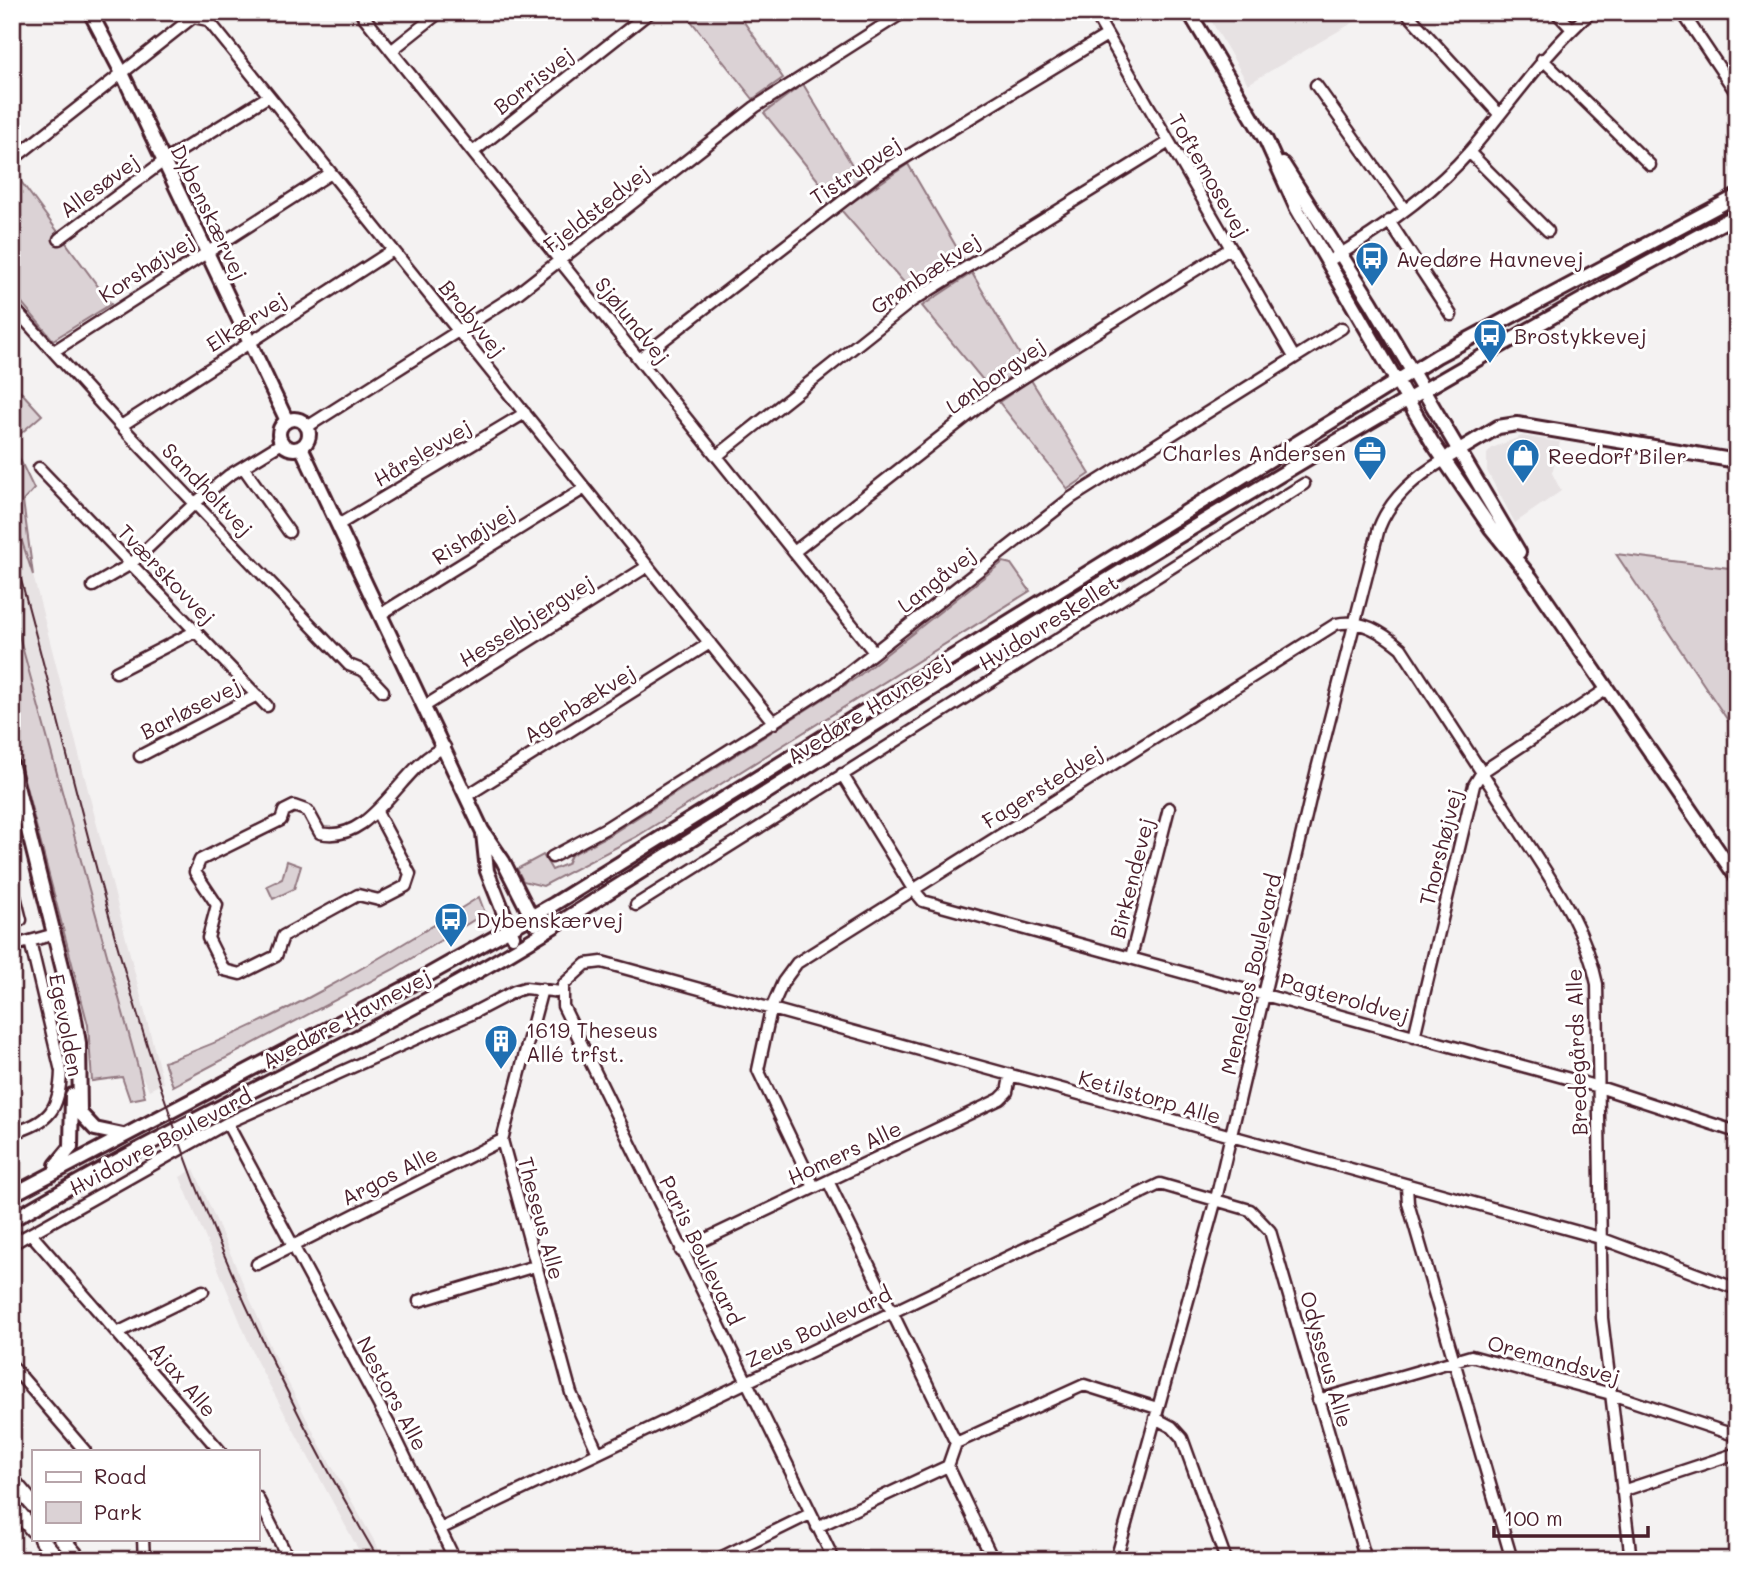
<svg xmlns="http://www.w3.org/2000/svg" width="1749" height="1572" font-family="Mali,sans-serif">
	<rect width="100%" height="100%" fill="#f4f2f2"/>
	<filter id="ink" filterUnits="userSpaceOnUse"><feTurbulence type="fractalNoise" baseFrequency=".0143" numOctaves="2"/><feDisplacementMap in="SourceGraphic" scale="14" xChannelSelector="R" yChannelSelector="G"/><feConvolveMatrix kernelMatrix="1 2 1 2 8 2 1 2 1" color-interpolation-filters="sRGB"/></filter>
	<g filter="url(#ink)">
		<path fill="#e7e2e3" d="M1206,12H1371L1248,84Z
			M1522,436L1560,442L1552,473L1561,491L1515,523L1487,471V454L1492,448Z
			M12,511L33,575L163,1083L149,1090L139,1071L12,610Z
			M194,1169L274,1355L320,1445L385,1560H364L257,1362L180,1177Z"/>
		<path fill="#dbd2d5" stroke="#927880" stroke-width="2" d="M684,12H737L783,78L753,99Z
			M803,84L860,178L833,199L764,113Z
			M908,164L964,260L913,293L841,210Z
			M14,172L111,304L53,340L12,291Z
			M972,273L1026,365L991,390L922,306Z
			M1031,380L1090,474L1068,489L999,402Z
			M12,382L42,415L12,441Z
			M12,443L34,489L23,501L33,575L12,511Z
			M1616,554L1737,569V734Z
			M1003,562L1011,564L1030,591L636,837L543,886L523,881L517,869L543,855L552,870L567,864L571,855L610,835L856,678Z
			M12,610L139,1071L145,1097L130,1100L122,1077L92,1081L88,1025L12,733Z
			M287,861L301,866L294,889L273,899L267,886L282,879Z
			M479,897L485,913L394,969L173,1086L164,1062C272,1025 382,958 479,897Z"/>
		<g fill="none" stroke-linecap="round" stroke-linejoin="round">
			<defs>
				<path id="minor" d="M360,12L874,652
					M1094,12L1294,357
					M1406,12L1499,114
					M1556,12L1572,29
					M1682,12L1737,94
					M391,51L440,12
					M1542,59L1650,165
					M1316,85L1405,210
					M473,152L650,12
					M1469,152L1548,231
					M12,160L193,17L208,20L774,723
					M1389,221L1451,315
					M59,239L164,161L269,96
					M1327,262C1378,232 1432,195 1471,150C1511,103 1544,53 1591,12
					M12,306L121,426L349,665L364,671L383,691
					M54,351L331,173
					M639,359L878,174L1107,35
					M121,426L393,250
					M307,427L518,293L755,107L904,12
					M717,456L912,301L1169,142
					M243,467L289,532
					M39,468L267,706
					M338,525L525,413
					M794,552L989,399L1231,248
					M93,586L131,564L195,503L228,476L282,443
					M381,614L585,488
					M116,672L196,631
					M425,706L648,566
					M140,756L257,695
					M842,774L913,889L923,901L1599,1087L1737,1132
					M468,795L710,643
					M378,814L410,874L406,886L379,900L358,895L283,936L276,956L240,974L224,970L208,938L217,905L195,872L200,860L281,820L284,811L294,806L308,811L320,833C374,845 400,765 445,747
					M552,857L606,828L835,683L1071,498L1342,328
					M12,884L21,920
					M636,905L1304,484
					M12,946L55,934
					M1131,957L1169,808
					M542,989L502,1140L571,1393L598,1453
					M1414,1037L1474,785L1482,772L1607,689
					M227,1123L389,1424L455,1560
					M12,1133C49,1123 60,1109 61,1071L30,941
					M828,1181L956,1443L948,1466L993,1560
					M814,1187L758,1070L771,1009L783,982L797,963L1336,624C1361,618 1383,633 1401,648C1440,708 1479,768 1518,828C1550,879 1585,925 1597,984L1602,1318L1631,1560
					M1407,1187L1408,1203L1512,1560
					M31,1234L220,1451
					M12,1244L227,1123L469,1015L515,991L525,988L561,992
					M681,1251L1000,1099L1007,1092L1010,1077
					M257,1264L502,1140
					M419,1301L535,1266
					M119,1332L203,1291
					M12,1366L85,1451
					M1318,1400L1471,1356L1611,1394L1737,1436
					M1155,1418L1172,1427L1182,1438L1226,1560
					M956,1443L1084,1385L1157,1408
					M1622,1491L1737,1453
					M257,1497L289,1560
					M817,1527L948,1466
					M440,1529L1160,1184L1250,1210L1270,1231L1366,1560
					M143,1539L144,1560
					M716,1560L810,1514
					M834,1560L563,1006V985L586,964L602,962L1600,1238L1737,1289
					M1116,1560L1216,1199L1317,769L1379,528C1391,497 1416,477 1444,460"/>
				<path id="tertiary" d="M90,12L122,73L287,421
					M1189,12L1268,144
					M1265,138L1297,209L1432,442L1490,527L1531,578L1737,878
					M1283,164L1371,302L1519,552
					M279 434a15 15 0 1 1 30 0a15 15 0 1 1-30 0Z
					M301,447L482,830L503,861L535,924
					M1451,455L1498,427L1517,424L1737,461
					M12,766L74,1014L79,1043L80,1113L95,1129L123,1135
					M483,833L487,871L513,936
					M56,1165L71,1147L72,1095
					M12,1195L405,988L554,904L1437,356L1737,196
					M12,1220C190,1114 383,1034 559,923C946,680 1333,431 1737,215"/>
				<path id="secondary" d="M12,1480L33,1505
					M12,1505L33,1530
					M41,1539L59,1560
					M62,1539L80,1560"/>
			</defs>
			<use href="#minor" stroke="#4a1f2b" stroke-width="15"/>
			<use href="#tertiary" stroke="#4a1f2b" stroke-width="18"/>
			<use href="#secondary" stroke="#4a1f2b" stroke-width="19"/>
			<use href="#minor" stroke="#fff" stroke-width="10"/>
			<use href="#tertiary" stroke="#fff" stroke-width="12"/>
			<use href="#secondary" stroke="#fff" stroke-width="14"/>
			<path stroke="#4a1f2b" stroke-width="2" d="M12,547C62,725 101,907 159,1082C214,1249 289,1408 379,1560"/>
		</g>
	</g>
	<defs>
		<symbol id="bus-pin" viewBox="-11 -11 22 30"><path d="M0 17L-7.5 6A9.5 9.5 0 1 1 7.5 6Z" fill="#1f6fb2" stroke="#fff"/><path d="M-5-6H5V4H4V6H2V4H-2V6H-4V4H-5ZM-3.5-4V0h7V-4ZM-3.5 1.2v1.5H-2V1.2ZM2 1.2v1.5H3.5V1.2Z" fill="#fff"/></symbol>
		<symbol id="office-pin" viewBox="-11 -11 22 30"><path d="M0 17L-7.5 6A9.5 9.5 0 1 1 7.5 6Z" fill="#1f6fb2" stroke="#fff"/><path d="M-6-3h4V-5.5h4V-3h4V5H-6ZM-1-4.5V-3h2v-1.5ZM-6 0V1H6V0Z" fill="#fff"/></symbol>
		<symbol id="shop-pin" viewBox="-11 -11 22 30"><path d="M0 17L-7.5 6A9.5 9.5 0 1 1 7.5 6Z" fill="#1f6fb2" stroke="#fff"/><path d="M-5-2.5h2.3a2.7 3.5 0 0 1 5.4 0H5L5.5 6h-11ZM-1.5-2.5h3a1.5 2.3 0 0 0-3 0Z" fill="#fff"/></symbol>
		<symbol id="building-pin" viewBox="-11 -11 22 30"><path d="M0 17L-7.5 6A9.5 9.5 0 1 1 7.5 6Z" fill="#1f6fb2" stroke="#fff"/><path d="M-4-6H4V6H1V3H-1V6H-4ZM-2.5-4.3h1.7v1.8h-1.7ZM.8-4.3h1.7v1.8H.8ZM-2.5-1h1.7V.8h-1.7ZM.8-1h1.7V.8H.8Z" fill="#fff"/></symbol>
	</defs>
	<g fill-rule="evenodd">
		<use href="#bus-pin" x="1353" y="239" width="38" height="52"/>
		<use href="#bus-pin" x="1471" y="316" width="38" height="52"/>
		<use href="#office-pin" x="1351" y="433" width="38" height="52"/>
		<use href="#shop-pin" x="1504" y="436" width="38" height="52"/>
		<use href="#bus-pin" x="432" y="900" width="38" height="52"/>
		<use href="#building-pin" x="482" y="1022" width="38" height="52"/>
	</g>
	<g text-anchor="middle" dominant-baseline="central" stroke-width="6" stroke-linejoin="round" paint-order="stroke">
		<g font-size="21" fill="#4a1f2b" stroke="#fff">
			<text transform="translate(533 80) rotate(-38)">Borrisvej</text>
			<text transform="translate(855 170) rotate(-34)">Tistrupvej</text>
			<text transform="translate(1210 175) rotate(60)">Toftemosevej</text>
			<text transform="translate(99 185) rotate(-36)">Allesøvej</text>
			<text transform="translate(596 208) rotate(-38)">Fjeldstedvej</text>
			<text transform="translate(210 212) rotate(64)">Dybenskærvej</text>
			<text transform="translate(146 267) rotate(-33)">Korshøjvej</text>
			<text transform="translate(925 273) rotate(-34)">Grønbækvej</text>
			<text transform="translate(473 318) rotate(51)">Brobyvej</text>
			<text transform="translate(633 320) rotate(51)">Sjølundvej</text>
			<text transform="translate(246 321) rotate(-33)">Elkærvej</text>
			<text transform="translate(995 375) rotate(-35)">Lønborgvej</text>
			<text transform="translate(422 452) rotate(-31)">Hårslevvej</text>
			<text transform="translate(208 489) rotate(46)">Sandholtvej</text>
			<text transform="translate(473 534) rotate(-32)">Rishøjvej</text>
			<text transform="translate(167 574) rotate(46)">Tværskovvej</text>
			<text transform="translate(936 579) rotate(-38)">Langåvej</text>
			<text transform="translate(526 620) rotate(-32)">Hesselbjergvej</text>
			<text transform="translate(1048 622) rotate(-32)">Hvidovreskellet</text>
			<text transform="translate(579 703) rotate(-32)">Agerbækvej</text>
			<text transform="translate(190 708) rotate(-27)">Barløsevej</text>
			<text transform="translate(868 708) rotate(-32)">Avedøre Havnevej</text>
			<text transform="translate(1042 786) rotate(-32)">Fagerstedvej</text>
			<text transform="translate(1440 847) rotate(-76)">Thorshøjvej</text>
			<text transform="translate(1131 878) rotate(-76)">Birkendevej</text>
			<text transform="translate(1250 974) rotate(-77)">Menelaos Boulevard</text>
			<text transform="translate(1345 997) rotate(16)">Pagteroldvej</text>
			<text transform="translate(346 1018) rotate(-28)">Avedøre Havnevej</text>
			<text transform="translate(67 1025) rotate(79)">Egevolden</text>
			<text transform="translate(1576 1052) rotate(-92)">Bredegårds Alle</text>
			<text transform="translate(1150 1096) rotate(16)">Ketilstorp Alle</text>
			<text transform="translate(160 1141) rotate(-28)">Hvidovre Boulevard</text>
			<text transform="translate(844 1152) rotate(-25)">Homers Alle</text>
			<text transform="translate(389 1175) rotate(-27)">Argos Alle</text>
			<text transform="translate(542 1218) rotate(75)">Theseus Alle</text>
			<text transform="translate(702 1250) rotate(64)">Paris Boulevard</text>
			<text transform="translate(818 1326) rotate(-26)">Zeus Boulevard</text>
			<text transform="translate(1327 1359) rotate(74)">Odysseus Alle</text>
			<text transform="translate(1554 1359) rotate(15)">Oremandsvej</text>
			<text transform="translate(184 1379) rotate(50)">Ajax Alle</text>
			<text transform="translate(393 1393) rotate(62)">Nestors Alle</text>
		</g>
		<g font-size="21" fill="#4a1f2b" stroke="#fff" text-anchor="start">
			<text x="1396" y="258">Avedøre Havnevej</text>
			<text x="1514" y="335">Brostykkevej</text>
			<text x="1346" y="452" text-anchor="end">Charles Andersen</text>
			<text x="1548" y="455">Reedorf Biler</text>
			<text x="476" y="919">Dybenskærvej</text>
			<text x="526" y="1029">1619 Theseus<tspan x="526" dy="24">Allé trfst.</tspan></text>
		</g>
	</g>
	<rect width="1749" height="1572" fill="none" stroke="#fff" stroke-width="42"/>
	<rect x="21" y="21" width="1707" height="1530" fill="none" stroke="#4a1f2b" stroke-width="2.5" filter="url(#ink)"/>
	<rect x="32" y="1450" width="228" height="91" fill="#ffffff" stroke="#b7a5aa" stroke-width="2"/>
	<rect x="46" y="1472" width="35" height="10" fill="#ffffff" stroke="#b7a5aa" stroke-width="2"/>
	<text x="94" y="1484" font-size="21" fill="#4a1f2b">Road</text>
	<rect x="46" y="1502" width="35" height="21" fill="#dbd2d5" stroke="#b7a5aa" stroke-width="2"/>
	<text x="94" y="1520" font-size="21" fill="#4a1f2b">Park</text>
	<path d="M1494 1526v10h154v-10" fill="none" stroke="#4a1f2b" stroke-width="3.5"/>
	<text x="1504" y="1526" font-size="21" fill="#4a1f2b" stroke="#ffffff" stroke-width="5" paint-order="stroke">100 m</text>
</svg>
